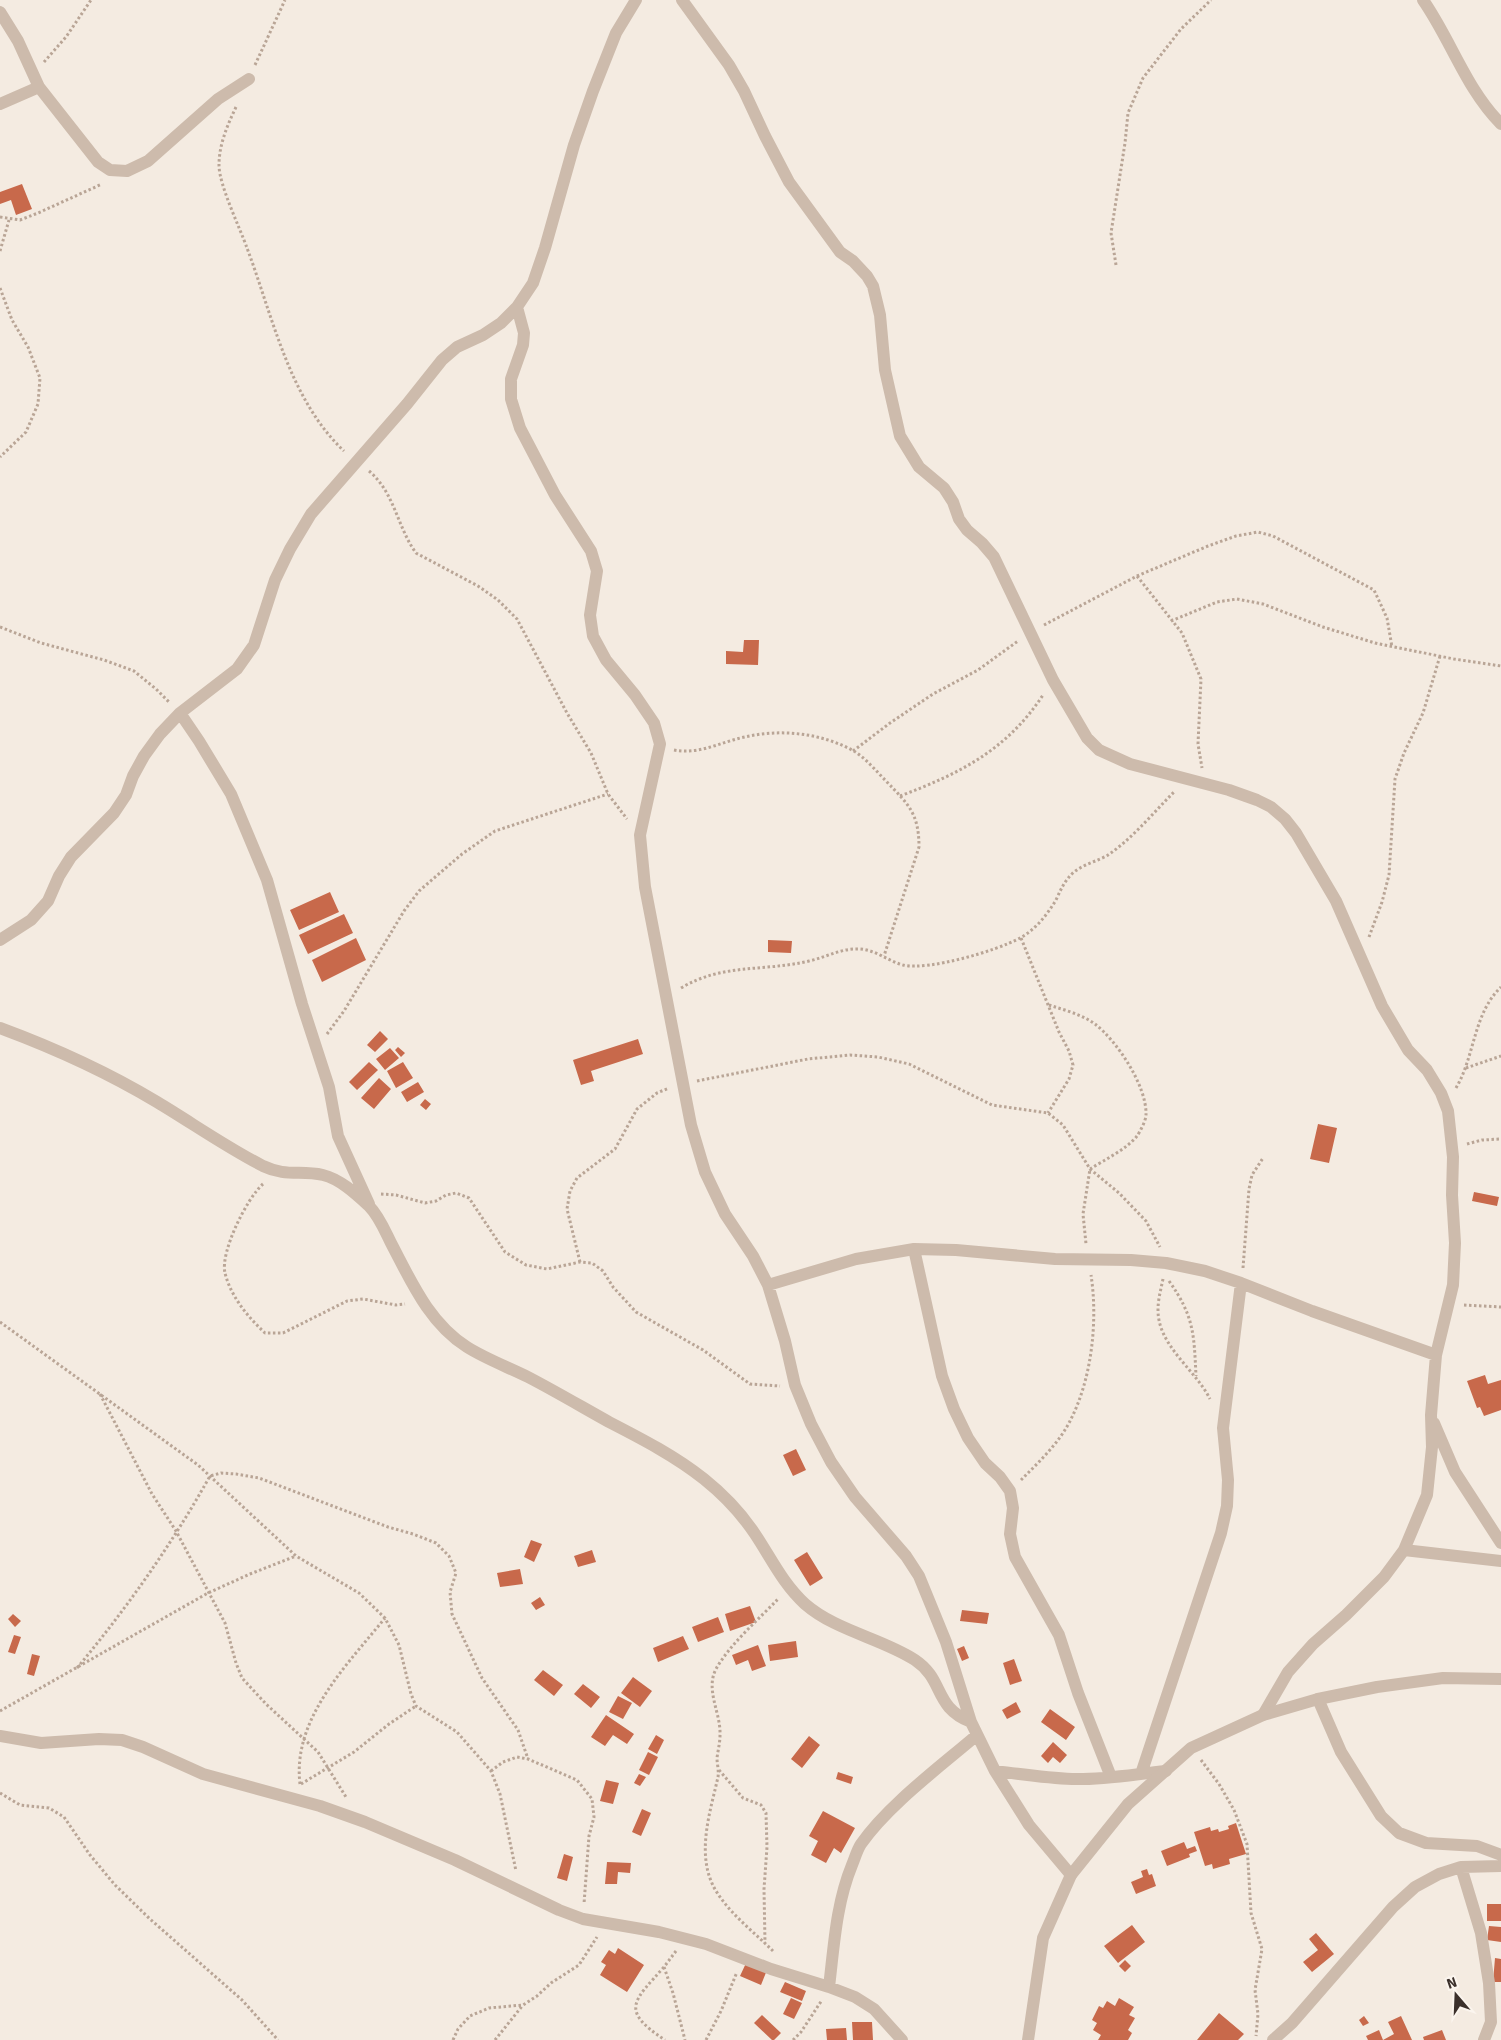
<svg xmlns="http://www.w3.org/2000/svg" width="1501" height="2040" font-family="Signika,sans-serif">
	<rect width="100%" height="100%" fill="#f4ebe1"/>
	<path fill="#c8694b" d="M22,184L32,209L16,215L11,200L0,204V192Z
		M744,640H759L758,665L726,664V651L743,652Z
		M330,892L339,912L299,930L290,910Z
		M344,914L353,933L308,954L299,935Z
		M356,938L366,960L322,982L312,960Z
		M768,940L792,941L791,953L768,952Z
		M380,1031L388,1039L375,1052L367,1045Z
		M638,1039L643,1054L591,1071L594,1081L581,1085L573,1060Z
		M398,1047L405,1053L401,1057L395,1050Z
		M390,1048L399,1058L385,1070L376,1059Z
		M369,1062L378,1070L357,1090L349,1082Z
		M403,1062L413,1078L396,1088L387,1071Z
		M379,1078L391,1089L374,1109L361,1098Z
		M418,1082L424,1092L407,1102L401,1092Z
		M425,1099L431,1104L426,1110L420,1105Z
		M1318,1124L1337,1128L1329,1163L1310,1159Z
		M1474,1192L1499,1197L1497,1206L1472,1201Z
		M1485,1375L1488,1384L1501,1380V1410L1484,1416L1480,1407L1477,1408L1467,1381Z
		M796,1449L806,1470L793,1476L783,1455Z
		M531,1540L542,1544L534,1562L524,1557Z
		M592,1550L596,1562L578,1567L574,1556Z
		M807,1552L823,1578L810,1586L794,1560Z
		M520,1569L523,1584L500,1587L497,1573Z
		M540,1597L545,1605L536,1610L531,1603Z
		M750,1606L756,1622L730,1631L725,1614Z
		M962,1610L989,1613L987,1624L960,1621Z
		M13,1614L21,1621L15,1627L8,1619Z
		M718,1617L724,1632L698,1642L692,1627Z
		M14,1635L21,1637L15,1654L8,1652Z
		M683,1636L689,1649L658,1662L653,1648Z
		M796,1641L798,1657L770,1661L768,1645Z
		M758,1645L766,1666L752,1671L748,1660L736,1665L732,1655Z
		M964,1646L969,1658L962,1661L957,1649Z
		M32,1654L40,1656L34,1676L27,1674Z
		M1014,1659L1022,1681L1010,1685L1003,1663Z
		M543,1670L563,1685L554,1696L534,1680Z
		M633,1677L652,1691L640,1707L621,1693Z
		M583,1684L600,1697L591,1708L574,1694Z
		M618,1696L632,1703L623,1719L609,1712Z
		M1016,1702L1021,1712L1007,1719L1002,1710Z
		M1050,1709L1075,1727L1066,1740L1041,1722Z
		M606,1715L634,1734L627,1744L613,1735L605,1746L591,1737Z
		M656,1735L664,1740L657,1754L648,1749Z
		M809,1736L820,1745L802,1768L791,1759Z
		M1053,1742L1067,1755L1060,1763L1053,1757L1048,1763L1041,1756Z
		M648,1752L658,1757L649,1775L639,1770Z
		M838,1772L853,1777L851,1784L836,1779Z
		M639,1774L646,1777L640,1786L634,1783Z
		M606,1780L619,1783L613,1804L600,1801Z
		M642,1809L651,1813L641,1836L632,1832Z
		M823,1811L855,1828L841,1853L834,1848L826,1863L811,1855L818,1841L809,1836Z
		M1236,1823L1246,1854L1229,1859L1230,1864L1213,1869L1212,1864L1205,1866L1194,1832L1210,1827L1211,1831L1218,1829L1219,1832L1229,1829L1228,1826Z
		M1184,1842L1187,1849L1195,1846L1197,1851L1189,1854L1190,1857L1167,1866L1161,1851Z
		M564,1854L573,1857L567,1881L557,1878Z
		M607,1862L631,1863L630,1873L618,1872L617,1884H605Z
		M1147,1869L1149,1875L1152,1874L1156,1886L1136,1894L1131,1882L1143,1877L1141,1871Z
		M1487,1904H1501V1921H1487Z
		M1132,1925L1145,1942L1118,1963L1104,1946Z
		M1489,1926L1501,1927V1942L1487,1940Z
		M1316,1933L1334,1954L1312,1972L1303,1962L1318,1950L1309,1939Z
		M618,1948L644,1965L627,1992L600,1975L606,1965L601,1962L609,1950L615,1954Z
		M1495,1958L1501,1959V1982H1493Z
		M1125,1960L1131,1966L1125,1972L1119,1966Z
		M747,1961L767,1970L761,1985L740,1976Z
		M785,1982L806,1991L802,2001L780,1992Z
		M791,1998L802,2003L794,2019L783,2014Z
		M1119,1998L1134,2007L1129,2015L1135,2018L1128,2030L1132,2033L1128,2040H1098L1101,2035L1093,2030L1097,2023L1092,2020L1099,2006L1103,2008L1107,2001L1115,2006Z
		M1219,2013L1244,2034L1238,2040H1197Z
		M762,2015L781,2033L774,2040H772L754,2023Z
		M1364,2016L1369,2023L1363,2026L1359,2020Z
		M1401,2016L1412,2040H1368L1366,2036L1379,2030L1383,2040L1394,2034L1388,2022Z
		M852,2022H872L873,2040H853Z
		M846,2028L847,2040H827L826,2029Z
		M1442,2030L1446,2040H1424L1423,2037Z"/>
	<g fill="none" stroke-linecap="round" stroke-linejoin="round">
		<path stroke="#b9a596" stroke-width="3" stroke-dasharray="2.5 2.5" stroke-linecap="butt" d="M44,62L66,37L91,0
			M255,65L285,0
			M236,107C227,126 219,145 219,165C219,185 240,228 247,248C273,317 289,399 344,451
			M0,217L20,220L38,213L102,184
			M0,251L9,220
			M1116,265L1111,233L1125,143L1128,113L1143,78L1181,29L1211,0
			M0,288L12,320L28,347L40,378L38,404L26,432L0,457
			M369,471C395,493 397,527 416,553L478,586L498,600L517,619L567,713L591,753L608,794L627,819
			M1137,576L1182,633L1201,679L1198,744L1202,768
			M1171,621L1217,602L1237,599L1263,604L1323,627L1375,643L1454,659L1501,666
			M1044,625L1137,576L1208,546L1236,536L1258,532L1273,536L1374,590L1387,618L1392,647
			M0,627L41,643L104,660L134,671L156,689L170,703
			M674,750C695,754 713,746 733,740C773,728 816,731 852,750C865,757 876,771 886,781C908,804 919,813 919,847L884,956
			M853,751L890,723L933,694L978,670L1018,641
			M900,796C959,774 1007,750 1043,695
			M1369,937L1382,902L1389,875L1395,779L1404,753L1423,713L1440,656
			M1021,938L1059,1032L1069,1051L1073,1065L1069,1079L1048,1113
			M681,988C723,963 763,972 809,961C827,957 841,948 860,949C876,950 888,961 903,965C928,971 996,951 1020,938C1035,930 1047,915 1056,900C1061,889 1065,880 1074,872C1084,864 1098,861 1108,855C1133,838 1153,813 1174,792
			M1049,1005C1064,1010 1081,1014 1095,1024C1117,1041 1147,1086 1146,1115C1146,1120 1140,1132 1137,1136C1127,1149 1104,1160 1090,1169L1083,1214L1086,1244
			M327,1034L344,1011L404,911L419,891L462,854L495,831L608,794
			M1466,1068L1501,1056
			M697,1081L808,1059L850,1055L878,1057L909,1064L992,1105L1048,1113L1063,1125L1090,1169L1119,1193L1146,1221L1160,1247
			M1456,1088C1475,1056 1473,1014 1501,987
			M1467,1144L1482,1140L1501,1139
			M263,1184C247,1198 220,1252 225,1273C231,1297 248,1317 265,1333H283L347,1301L363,1299L396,1305L405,1304
			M381,1194L396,1195L425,1203L436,1201L446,1195L456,1193L469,1198L505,1252L526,1265L547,1269L580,1262L592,1263L603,1271L613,1287L636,1312L703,1350L750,1384L780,1386
			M580,1262L567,1209L570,1191L577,1178L615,1149L637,1109L657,1093L669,1088
			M1243,1268L1249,1189L1252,1175L1263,1158
			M1163,1279C1161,1289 1158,1299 1158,1310C1158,1346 1195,1369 1210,1399
			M1169,1281C1194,1316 1194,1334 1196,1376
			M1464,1305L1501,1307
			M0,1322L198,1465L296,1556L359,1593L385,1618L399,1645L411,1694L416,1706L457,1732L491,1771L500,1794L516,1871
			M100,1394L152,1494L176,1531L225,1623L236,1663L242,1678L266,1704L318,1752L346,1797
			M1021,1480C1039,1462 1059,1443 1070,1421C1092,1379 1098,1320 1091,1275
			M77,1668C127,1608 172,1544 210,1476L221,1473L236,1474L259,1478L388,1527L413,1534L436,1543L449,1556L456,1573L450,1592L452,1614L482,1678L518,1730L528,1759
			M0,1711L208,1593L250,1574L296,1556
			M1201,1760L1219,1784L1234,1810L1247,1844L1251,1913L1262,1949L1255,1990L1258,2014L1256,2036
			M719,1770L743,1798L761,1805L766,1813L767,1847L764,1889L765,1943
			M491,1771L503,1762L517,1757L528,1759L577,1780L592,1799L594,1817L589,1836L584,1904
			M300,1784C292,1719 347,1665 385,1618
			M301,1784L354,1752L389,1724L416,1706
			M0,1793L20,1805L49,1808L64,1817L90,1855L115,1885L150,1919L242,2000L278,2040
			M676,1951L664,1967L673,1993L685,2040
			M773,1951C754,1932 731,1915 716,1891C695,1856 710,1813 718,1777C719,1770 717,1764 717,1758C718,1750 720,1743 720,1735C721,1713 705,1690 716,1669C730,1644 759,1619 779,1598
			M664,1967C634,2001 619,2010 665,2040
			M453,2040L458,2029L470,2016L489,2008L523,2005L537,1996L551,1983L579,1965L597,1937
			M495,2040L523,2005
			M706,2040L721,2011L737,1972
			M793,2040L801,2032L822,2000"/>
		<path stroke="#cdbbac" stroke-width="12" d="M682,0L729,65L744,91L765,136L789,182L840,252L853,261L867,276L873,286L880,315L885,370L900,436L919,467L944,488L953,502L959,519L967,530L982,543L994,557L1053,680L1087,738L1099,750L1130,764L1229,790L1257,800L1271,807L1285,819L1296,833L1336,901L1382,1006L1408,1050L1427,1070L1441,1093L1448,1111L1453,1157L1452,1195L1455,1243L1453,1285L1436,1355L1431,1415L1432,1447L1427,1495L1404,1550L1384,1577L1346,1615L1313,1644L1288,1672L1263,1715
			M1423,0C1451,40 1466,89 1501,124
			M0,12L18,41L39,87L98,162L110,170L127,171L148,161L218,99L249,79
			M0,104L39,87
			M517,307L524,333L523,345L511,379V399L520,428L555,495L591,551L597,571L590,615L593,636L606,660L635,695L654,723L660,744L640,835L645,887L691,1125L705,1172L725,1214L753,1256L768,1285L785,1341L795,1385L811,1424L831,1462L855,1497L906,1556L919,1576L946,1642L971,1722L995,1771L1029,1825L1071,1875
			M180,713L199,741L231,794L267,880L302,1004L329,1087L338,1136L369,1204
			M0,940L31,920L48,901L59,876L71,857L114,813L126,795L133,776L144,756L160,734L180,713L237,669L254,645L275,580L290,549L311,514L407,404L442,360L457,347L483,335L501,323L517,307L533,283L545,248L574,145L593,91L616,33L636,0
			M0,1028C54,1048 107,1072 157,1102C192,1123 226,1147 263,1166C286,1177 300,1170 323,1175C340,1179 356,1194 369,1206C379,1216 385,1231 391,1243C411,1281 429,1323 467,1347C486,1359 508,1367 528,1377C555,1391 582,1407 609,1422C642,1439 675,1456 704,1479C724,1495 741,1513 755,1534C771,1558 783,1584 805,1604C836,1631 881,1638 915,1660C945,1680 933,1707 971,1722
			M914,1249L942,1376L954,1409L968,1438L985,1463L1000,1477L1010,1491L1013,1508L1010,1534L1015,1557L1059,1635L1078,1693L1111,1777
			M768,1285L856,1259L914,1249L956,1250L1055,1259L1131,1260L1166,1263L1205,1271L1241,1283L1312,1311L1436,1355
			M1434,1423L1455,1472L1501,1543
			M1404,1550L1501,1561
			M1318,1699L1341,1752L1381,1816L1399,1833L1426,1843L1477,1846L1501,1855
			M0,1736L41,1743L99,1739L122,1740L143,1747L203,1774L320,1806L365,1822L455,1860L559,1910L583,1919L659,1932L706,1944L771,1969L829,1987L855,1997L874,2009L902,2040
			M995,1771C1020,1774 1046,1778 1072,1779C1103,1780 1135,1774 1166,1771
			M1141,1774L1221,1533L1227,1506L1228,1480L1223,1428L1241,1283
			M1461,1867L1481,1933L1489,1983L1491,2022L1484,2040
			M829,1987C834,1946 836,1904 852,1865C855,1858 857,1850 861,1844C888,1805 941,1766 977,1735
			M1273,2040L1292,2023L1393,1907L1415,1887L1439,1874L1461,1867L1501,1866"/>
		<path stroke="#cdbbac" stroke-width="12" d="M1028,2040L1043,1938L1071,1875L1128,1804L1191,1748L1263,1715L1318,1699L1377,1687L1443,1678L1501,1679"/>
	</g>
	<g transform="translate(1456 1995) rotate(341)" stroke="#fbf5ee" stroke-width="4" paint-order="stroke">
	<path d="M0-4L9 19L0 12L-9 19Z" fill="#3b302b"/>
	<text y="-8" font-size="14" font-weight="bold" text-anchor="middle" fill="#3b302b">N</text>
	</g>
</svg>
